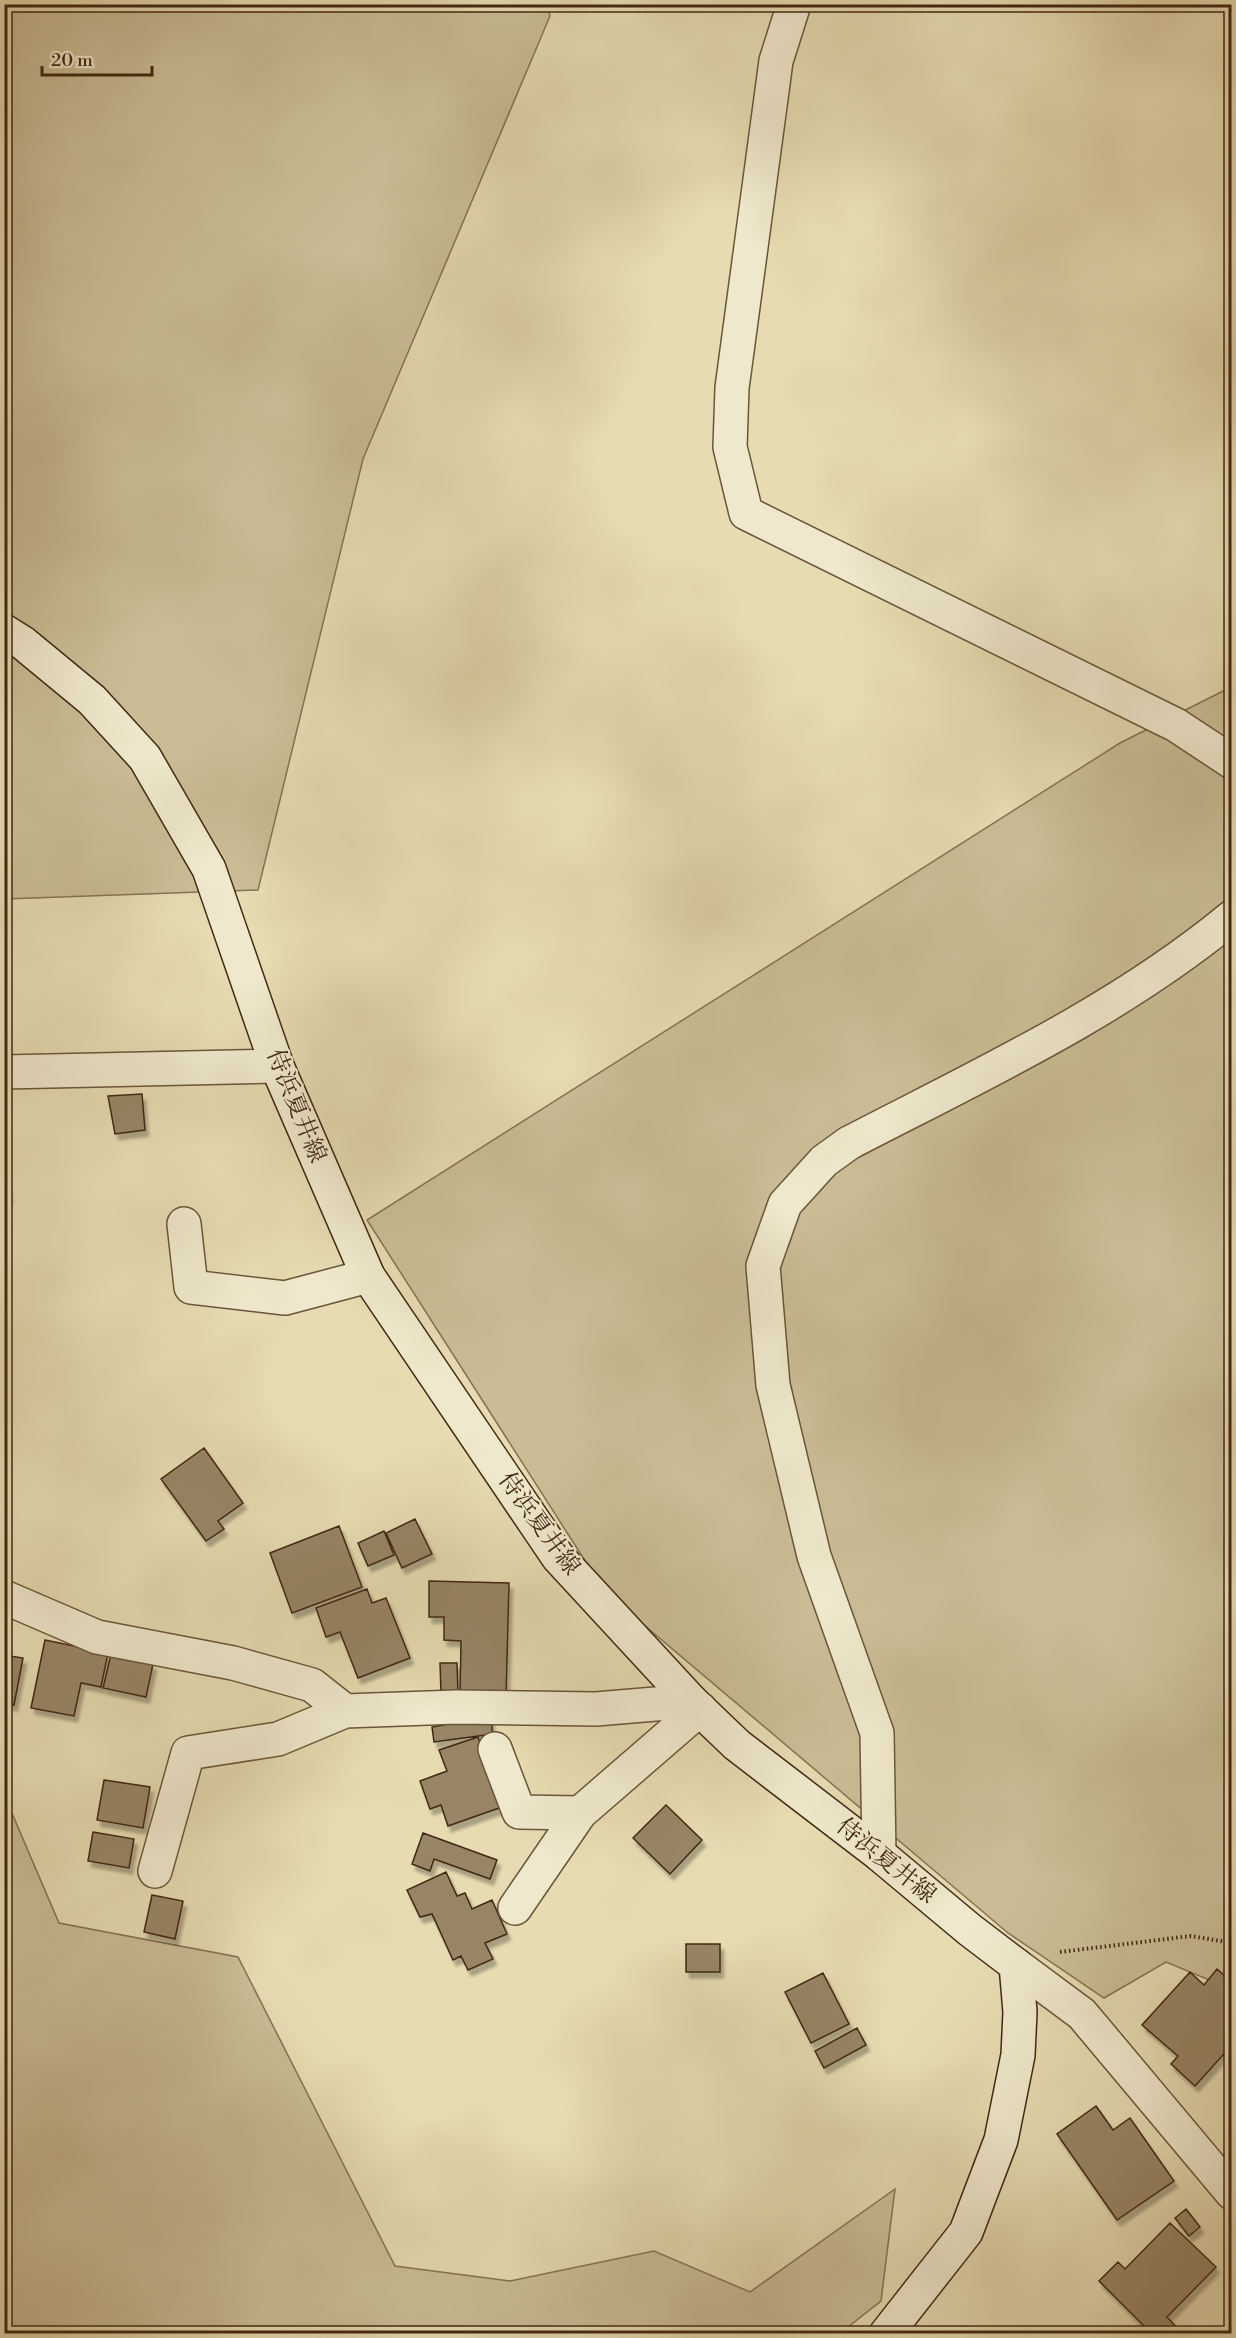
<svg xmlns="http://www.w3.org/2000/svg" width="1236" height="2338" font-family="'Libre Bodoni','Noto Serif JP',serif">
	<defs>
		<filter id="shadow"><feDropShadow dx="3.5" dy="6" stdDeviation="1.5" flood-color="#0004"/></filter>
	</defs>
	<rect width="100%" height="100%" fill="#e6dbb1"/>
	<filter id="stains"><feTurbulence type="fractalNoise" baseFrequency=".00333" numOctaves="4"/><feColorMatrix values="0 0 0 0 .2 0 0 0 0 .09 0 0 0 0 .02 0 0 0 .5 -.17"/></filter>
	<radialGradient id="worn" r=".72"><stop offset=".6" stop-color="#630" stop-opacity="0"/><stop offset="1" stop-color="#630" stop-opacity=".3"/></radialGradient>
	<path fill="#cabd96" stroke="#867254" stroke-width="1.5" d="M4,5H547L550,16L363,459L258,890L5,899Z
		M1231,687V1989L1166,1962L1104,1998L1008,1933L605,1592L367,1220L1120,743Z
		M5,1797L59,1923L238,1957L395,2266L510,2281L654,2251L750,2292L895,2189L881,2301L839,2334L5,2333Z"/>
	<path fill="#978565" stroke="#422813" stroke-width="1.5" filter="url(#shadow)" d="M142,1094L145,1130L115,1134L108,1096Z
		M4,1158L9,1198H4Z
		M204,1448L243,1503L218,1521L224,1529L206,1541L161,1479Z
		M415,1519L432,1554L402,1568L386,1533Z
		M339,1526L362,1587L292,1613L270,1553Z
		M384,1531L394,1555L368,1566L358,1543Z
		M429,1581L509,1583L506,1697L460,1696L461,1641L444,1640V1617H429Z
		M367,1589L372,1603L386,1598L410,1658L358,1678L340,1632L326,1637L316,1608Z
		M45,1640L108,1653L101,1687L81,1683L74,1716L31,1708Z
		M111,1654L153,1664L146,1697L103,1688Z
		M4,1655L23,1658L14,1705L4,1703Z
		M440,1663H457L458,1693L441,1694Z
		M490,1716L493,1734L434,1742L432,1727Z
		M478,1737L502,1807L448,1826L441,1805L430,1809L420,1781L447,1771L439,1750Z
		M104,1780L150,1787L143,1828L97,1820Z
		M666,1805L702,1840L670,1874L633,1838Z
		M93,1832L134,1839L129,1868L88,1861Z
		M423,1833L497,1860L490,1879L434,1859L430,1871L412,1864Z
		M446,1872L457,1896L465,1893L472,1909L492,1900L507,1934L485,1943L493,1959L468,1970L461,1956L453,1960L432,1914L420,1917L407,1890Z
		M152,1895L183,1901L175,1939L144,1932Z
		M686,1944H720V1972H686Z
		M1217,1969L1232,1982V2045L1195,2086L1171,2064L1178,2056L1142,2025L1190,1972L1204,1985Z
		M823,1973L849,2024L811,2043L785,1992Z
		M857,2028L866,2045L824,2068L815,2051Z
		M1096,2106L1113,2130L1130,2118L1174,2181L1117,2220L1057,2134Z
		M1186,2209L1200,2227L1189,2236L1175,2218Z
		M1170,2223L1216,2267L1167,2317L1183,2334H1152L1099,2281L1118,2262L1125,2269Z"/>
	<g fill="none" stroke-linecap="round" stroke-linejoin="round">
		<defs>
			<path id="minor" d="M794,4L776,61L732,388L730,447L746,513L1176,725L1232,762
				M4,1072L277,1066
				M184,1224L191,1287L285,1298L368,1276
				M4,1597L97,1637L233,1663L312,1685L345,1711L456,1707L596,1709L691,1701
				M495,1749L519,1812L580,1813
				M879,1854L877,1733L814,1556L773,1385L763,1266L785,1204L824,1161L849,1143C980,1075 1117,1012 1232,917
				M155,1871L188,1753L278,1739L345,1711
				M515,1908L580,1813L700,1709
				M1016,1965L1082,2014L1232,2193"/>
			<path id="secondary" d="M4,631L23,643L92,700L145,758L209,869L277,1066L368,1276L558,1557L691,1701L737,1745L879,1854L970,1930L1016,1965L1020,2012L1018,2055L1001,2140L966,2232L886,2334"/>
		</defs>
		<use href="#minor" stroke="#6b553a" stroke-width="36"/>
		<use href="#secondary" stroke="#422813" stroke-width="36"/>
		<path stroke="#422813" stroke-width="4" stroke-dasharray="1.5 3" stroke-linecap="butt" d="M1060,1952L1191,1936L1232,1943"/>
		<use href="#minor" stroke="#efe8cc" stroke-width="33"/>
		<use href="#secondary" stroke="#efe8cc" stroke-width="33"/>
	</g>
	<g text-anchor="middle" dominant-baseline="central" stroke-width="4.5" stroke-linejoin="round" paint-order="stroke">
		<g font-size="24" fill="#422813" stroke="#efe8cc">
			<text transform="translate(296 1106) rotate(68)">侍浜夏井線</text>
			<text transform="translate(539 1524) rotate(54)">侍浜夏井線</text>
			<text transform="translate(886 1861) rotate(39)">侍浜夏井線</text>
		</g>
	</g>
	<rect width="1236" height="2338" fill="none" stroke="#e6dbb1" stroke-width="24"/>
	<rect x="6" y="6" width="1224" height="2326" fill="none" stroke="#422813" stroke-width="3"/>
	<rect x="12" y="12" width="1212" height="2314" fill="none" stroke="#422813" stroke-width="1.5"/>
	<path d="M42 66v9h110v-9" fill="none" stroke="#422813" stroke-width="3"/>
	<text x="51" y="66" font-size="18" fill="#422813" stroke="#efe8cc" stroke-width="4.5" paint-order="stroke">20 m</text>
	<rect width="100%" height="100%" filter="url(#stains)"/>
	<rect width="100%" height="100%" fill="url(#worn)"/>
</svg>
